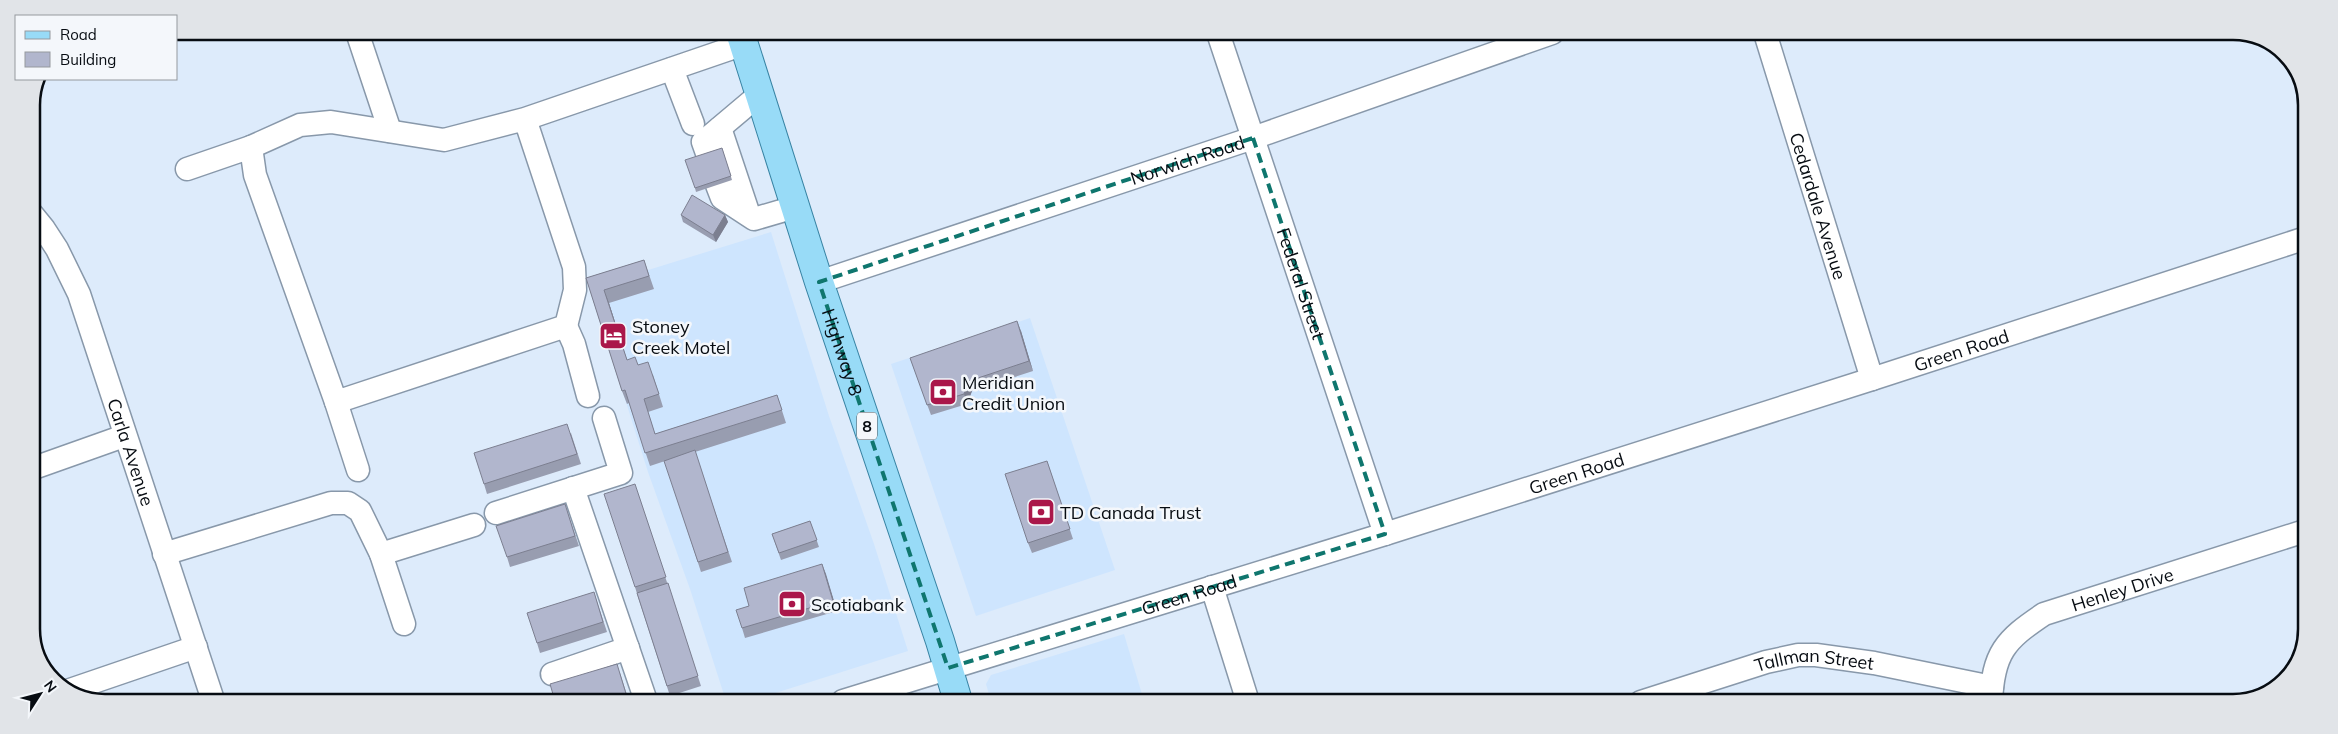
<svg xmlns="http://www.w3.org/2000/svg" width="2338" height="734" font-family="Mulish,sans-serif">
	<rect width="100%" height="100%" fill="#ddebfb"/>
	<path fill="#cee5fe" d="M771,232L829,416L874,544L908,651L750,701H726L690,589L648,472L590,288Z
		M1030,318L1115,570L976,616L891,364Z
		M1124,634L1144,701H991L986,684L991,675Z"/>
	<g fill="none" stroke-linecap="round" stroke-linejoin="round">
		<defs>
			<g id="minor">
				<path d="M357,32L390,131"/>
				<path id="s1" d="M1218,33L1385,534"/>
				<path id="s2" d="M1765,33L1872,379"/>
				<path d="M672,69L693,124"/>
				<path d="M525,119L574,267L575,290L566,326L336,402L255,175L251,147L300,125L331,122L444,140L525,119L744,44"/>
				<path d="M720,128L749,215"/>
				<path d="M708,156L703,142L760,94"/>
				<path d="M187,169L251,147"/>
				<path d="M717,185L722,198L754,219L795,207"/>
				<path id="s3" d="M31,213L44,229L57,249L79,294L213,700"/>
				<path id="s4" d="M819,282L1253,138L1552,33"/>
				<path d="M566,326L574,344L588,396"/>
				<path d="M336,402L358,470"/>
				<path d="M31,469L124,436"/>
				<path d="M573,488L646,701"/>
				<path d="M496,513L621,473L604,418"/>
				<path d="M164,554L331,503H348L360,511L381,554L404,624"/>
				<path d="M381,554L474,525"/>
				<path d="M1212,587L1248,702"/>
				<path d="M552,674L628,648"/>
				<path d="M70,690L196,647"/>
				<path id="s5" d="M843,701L1385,534L1872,379L2306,238"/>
				<path id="s6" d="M1641,702L1766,662L1798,655H1816L1874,663L1992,687"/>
				<path id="s7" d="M1991,702C1993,653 2005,640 2044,614L2305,531"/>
			</g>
			<g id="major">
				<path id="s8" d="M740,32L819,282L940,641L958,701"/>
			</g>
		</defs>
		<use href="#minor" stroke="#8898aa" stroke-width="25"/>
		<use href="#major" stroke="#3883a3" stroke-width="30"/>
		<use href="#minor" stroke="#fff" stroke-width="22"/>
		<use href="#major" stroke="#98dbf7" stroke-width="28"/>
	</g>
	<path fill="#989db0" d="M722,148L732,180L696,192L695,188Z
		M681,215H725L728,222L716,242L683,222Z
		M644,260L654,289L609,303L627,360L638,365L653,375L663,407L648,412L655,434L777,395L786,423L695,452L732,562L701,572L665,461L650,466L629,403L627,404L622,391L586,278Z
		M1021,331L1033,371L972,391L967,404L931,415L910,358Z
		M571,433L581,464L487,494L484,484Z
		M1047,461L1073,539L1032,553L1028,543Z
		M638,494L701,686L670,696L638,597L635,587Z
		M565,504L579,546L510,567L507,557Z
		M810,521L819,547L781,560L772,534Z
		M822,564L837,611L745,638L742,628L749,606Z
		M594,592L607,632L540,653L537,643Z
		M620,673L629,701H555Z"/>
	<path fill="#7c7f90" d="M725,215L728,222L716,242L713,235Z
		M604,290L609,303L631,373L627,360Z
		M1017,321L1021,331L1033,371L1029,361Z
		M969,381L972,391L967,404L964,394Z
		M822,564L826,574L837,611L833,601Z"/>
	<path fill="#b1b6cd" stroke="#7c7f90" d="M722,148L731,176L695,188L685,160Z
		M692,195L725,215L713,235L681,215Z
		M644,260L649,276L604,290L627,360L635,357L638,365L648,362L659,394L644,399L655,434L777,395L782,410L645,453L625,390L622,391L586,278Z
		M1017,321L1029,361L969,381L964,394L927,405L910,358Z
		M567,424L577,454L484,484L474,453Z
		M695,450L728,552L698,562L664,461Z
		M1047,461L1070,529L1028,543L1005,474Z
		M635,484L666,577L635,587L604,494Z
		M565,504L575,536L507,557L496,526Z
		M810,521L817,540L779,553L772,534Z
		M822,564L833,601L742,628L736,610L749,606L744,588Z
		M668,583L698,676L667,686L637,593Z
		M594,592L603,622L537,643L527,613Z
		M617,664L627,697L616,701H555L550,684Z"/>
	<path fill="none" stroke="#0f766e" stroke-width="4" stroke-dasharray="10 6" stroke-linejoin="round" d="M1253,138L1385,534L948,668L819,282Z"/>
	<defs>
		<symbol id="hotel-square" viewBox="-11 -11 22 22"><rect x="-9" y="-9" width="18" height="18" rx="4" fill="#aa174a" stroke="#f4f7fb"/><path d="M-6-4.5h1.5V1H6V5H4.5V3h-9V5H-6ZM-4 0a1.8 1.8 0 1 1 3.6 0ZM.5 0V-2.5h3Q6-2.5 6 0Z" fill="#fff"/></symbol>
		<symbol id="bank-square" viewBox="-11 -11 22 22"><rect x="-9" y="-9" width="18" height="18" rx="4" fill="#aa174a" stroke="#f4f7fb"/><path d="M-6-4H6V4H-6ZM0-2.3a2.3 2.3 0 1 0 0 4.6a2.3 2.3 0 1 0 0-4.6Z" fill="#fff"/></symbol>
	</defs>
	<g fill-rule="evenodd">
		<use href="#hotel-square" x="597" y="320" width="32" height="32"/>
		<use href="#bank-square" x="927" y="376" width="32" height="32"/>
		<use href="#bank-square" x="1025" y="496" width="32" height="32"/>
		<use href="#bank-square" x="776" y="588" width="32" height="32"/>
	</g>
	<g text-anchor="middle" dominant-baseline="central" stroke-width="5" stroke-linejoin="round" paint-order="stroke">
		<rect fill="#f4f7fb" stroke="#4e5258" stroke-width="1" x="857" y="412.5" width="20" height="27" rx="4"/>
		<g font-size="16" font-weight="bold" fill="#070c12">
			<text x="867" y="426">8</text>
		</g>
		<g font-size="18" fill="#070c12" stroke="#f4f7fb">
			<text stroke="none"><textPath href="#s4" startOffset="388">Norwich Road</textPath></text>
			<text stroke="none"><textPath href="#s2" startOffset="181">Cedardale Avenue</textPath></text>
			<text stroke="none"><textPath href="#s1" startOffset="264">Federal Street</textPath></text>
			<text stroke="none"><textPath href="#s5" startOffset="1172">Green Road</textPath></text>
			<text stroke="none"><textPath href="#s8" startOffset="336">Highway 8</textPath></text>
			<text stroke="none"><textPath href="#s3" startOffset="261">Carla Avenue</textPath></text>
			<text stroke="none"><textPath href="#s5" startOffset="768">Green Road</textPath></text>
			<text stroke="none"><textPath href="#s7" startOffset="191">Henley Drive</textPath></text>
			<text stroke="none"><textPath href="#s5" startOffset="362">Green Road</textPath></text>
			<text stroke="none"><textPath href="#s6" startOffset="180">Tallman Street</textPath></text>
		</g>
		<g font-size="18" fill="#070c12" stroke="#f4f7fb" text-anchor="start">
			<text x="632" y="326">Stoney<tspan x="632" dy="21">Creek Motel</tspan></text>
			<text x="962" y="382">Meridian<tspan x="962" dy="21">Credit Union</tspan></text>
			<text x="1060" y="512">TD Canada Trust</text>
			<text x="811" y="604">Scotiabank</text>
		</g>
	</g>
	<path d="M0 0H2338V734H0ZM105 40H2233A65 65 0 0 1 2298 105V629A65 65 0 0 1 2233 694H105A65 65 0 0 1 40 629V105A65 65 0 0 1 105 40Z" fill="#e1e4e8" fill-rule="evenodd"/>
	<path fill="none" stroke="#070c12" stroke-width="2.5" d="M105 40H2233A65 65 0 0 1 2298 105V629A65 65 0 0 1 2233 694H105A65 65 0 0 1 40 629V105A65 65 0 0 1 105 40Z"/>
	<rect x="15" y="15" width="162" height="65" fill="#f4f7fb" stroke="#95999e"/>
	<rect x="25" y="31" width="25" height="8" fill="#98dbf7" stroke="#95999e"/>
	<text x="60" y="40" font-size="15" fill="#070c12">Road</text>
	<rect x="25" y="52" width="25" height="15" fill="#b1b6cd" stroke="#95999e"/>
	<text x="60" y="65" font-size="15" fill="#070c12">Building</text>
	<g transform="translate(40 694) rotate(54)" stroke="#f4f7fb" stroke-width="4" paint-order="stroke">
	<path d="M0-4L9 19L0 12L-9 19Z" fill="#070c12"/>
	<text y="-8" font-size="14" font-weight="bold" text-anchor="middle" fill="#070c12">N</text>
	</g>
</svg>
